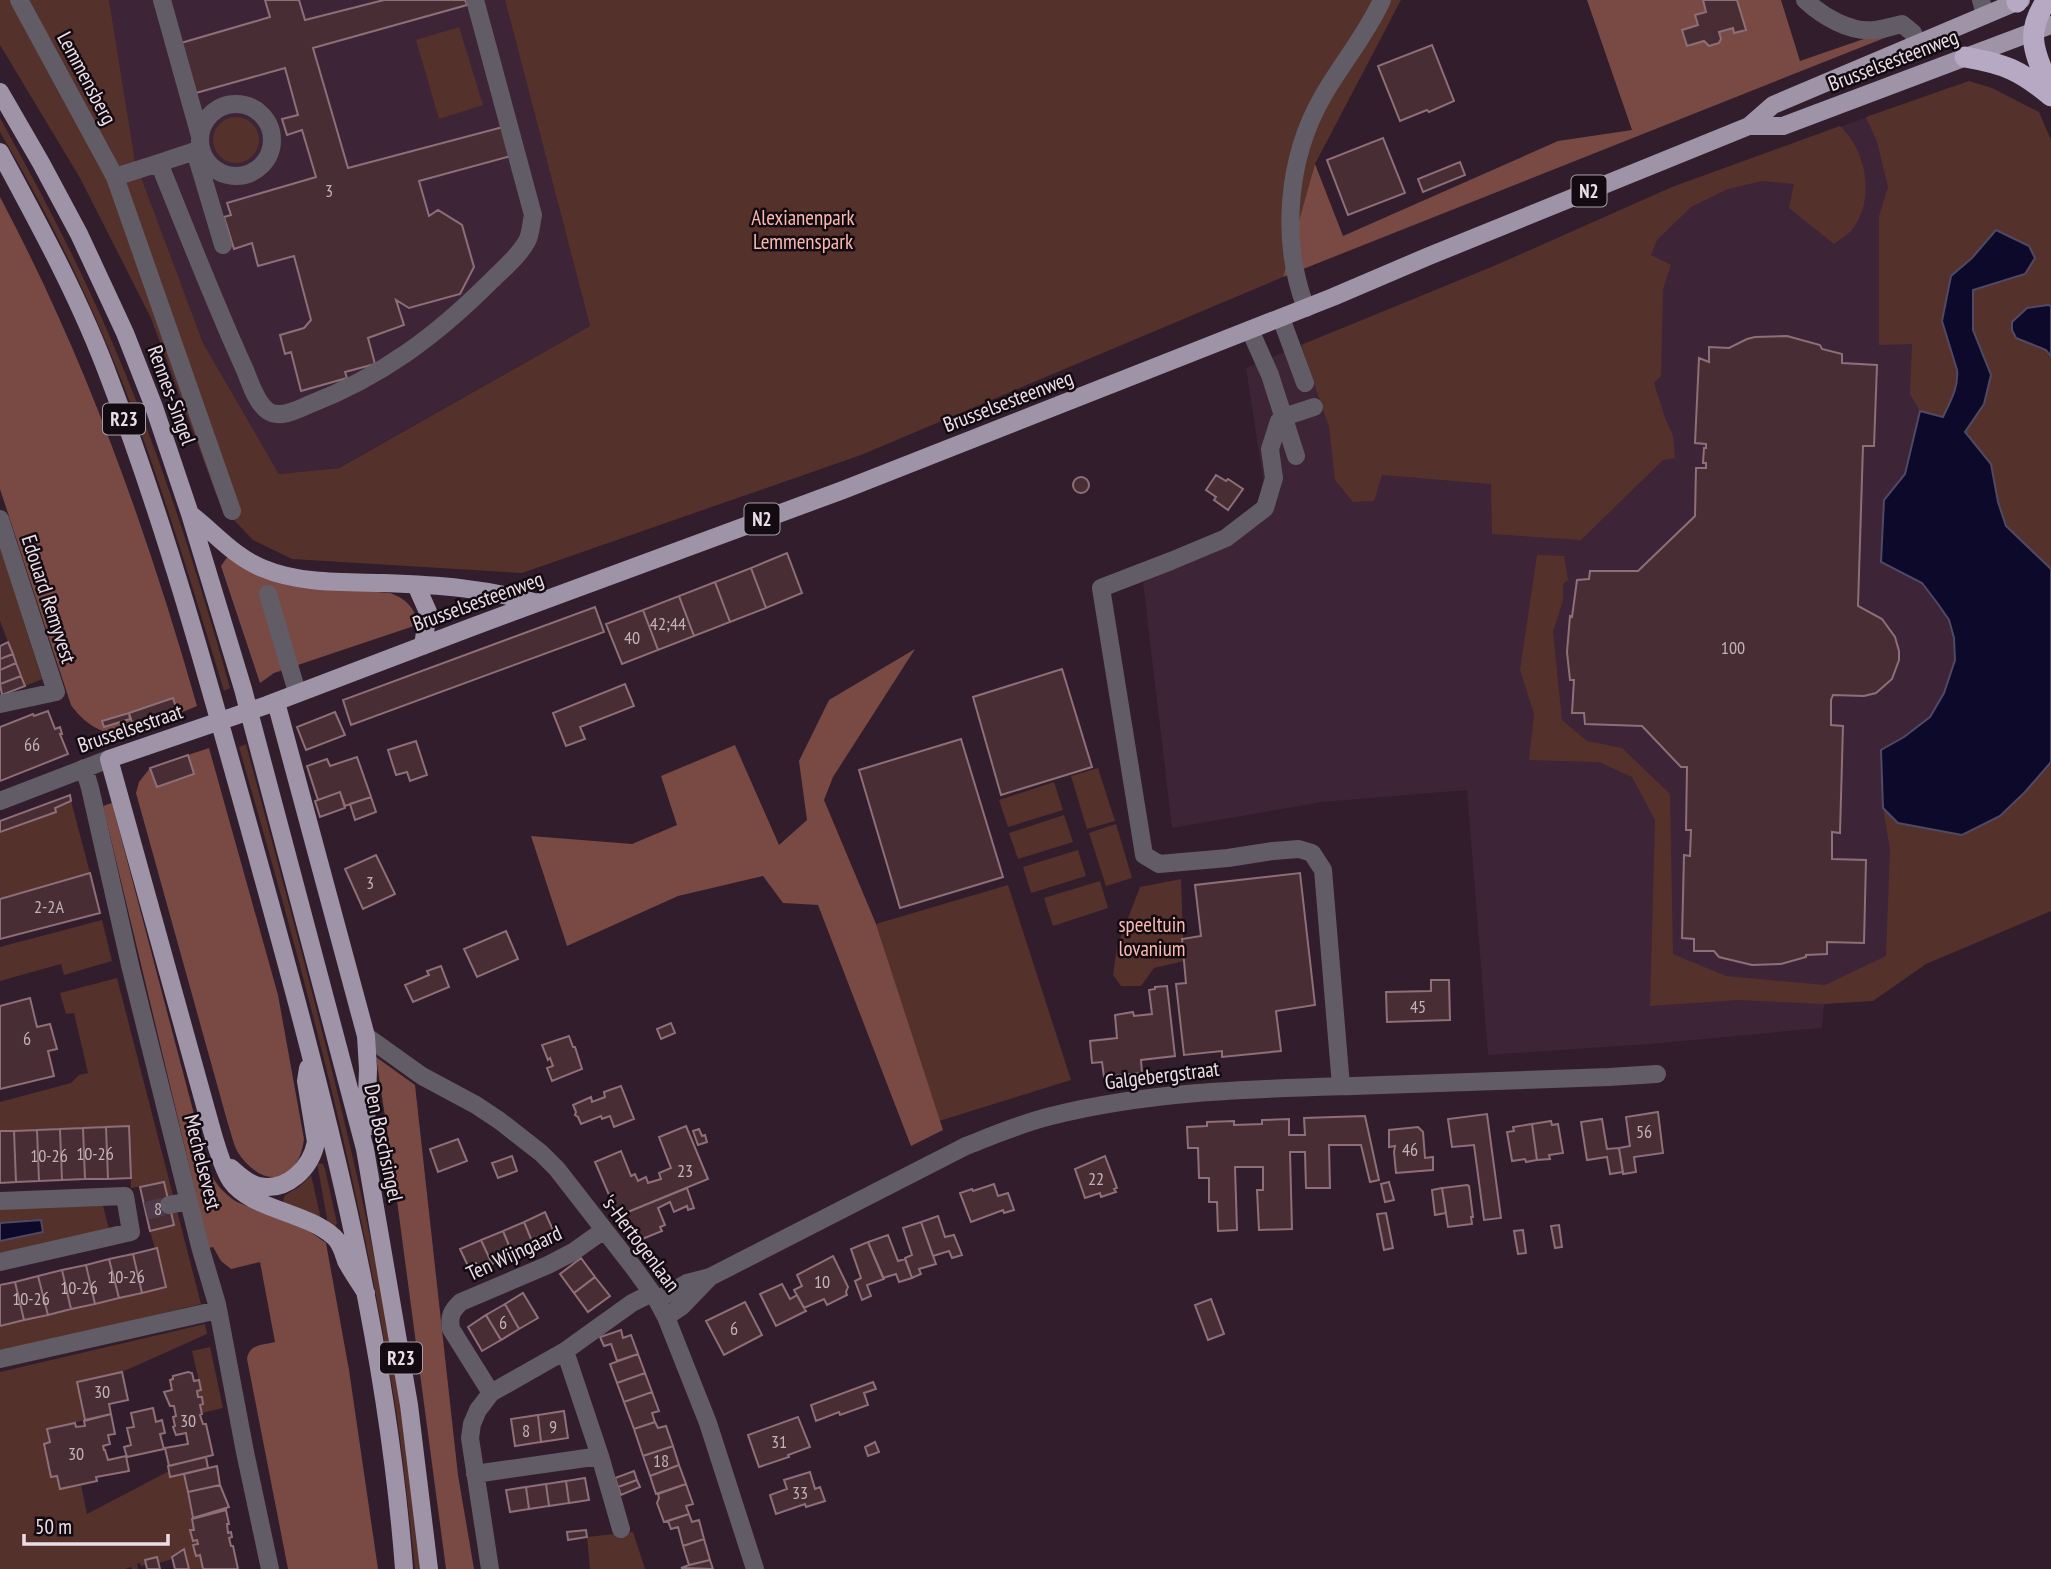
<svg xmlns="http://www.w3.org/2000/svg" width="2051" height="1569" font-family="'PT Sans Narrow',sans-serif">
	<rect width="100%" height="100%" fill="#311d2c"/>
	<path fill="#3d2437" d="M109,0H505L590,326L338,468L279,474L203,343L135,161Z
		M1951,87L2051,246V893L1826,985L1822,1028L1650,1044L1488,1055L1467,790L1322,802L1172,828L1143,583L1247,518L1265,491L1246,368L1494,266L1672,187Z"/>
	<path fill="#55312c" d="M0,0H109L135,161L203,343L279,474L339,468L590,326L505,0H1401L1315,164L1283,277L861,455L522,573L292,559L253,540L231,517L216,494L151,318L80,178L0,45Z
		M459,27L483,105L439,119L416,40Z
		M1969,81L1992,88L2039,112L2051,140V569L2006,527L1998,502L1943,417L1920,411L1910,394L1912,344L1879,345V216L1888,187L1877,142L1866,117Z
		M213 140a23 23 0 1 1 46 0a23 23 0 1 1-46 0Z
		M0,118C31,174 61,230 88,288C148,416 192,552 230,688L224,691C196,598 168,505 134,413C98,316 53,221 0,132Z
		M1840,126C1867,151 1876,201 1851,231C1846,236 1839,240 1834,244L1789,208L1794,184L1762,181L1728,189L1691,207L1657,240L1651,255L1671,265L1663,289L1661,376L1654,383L1665,418L1673,436L1675,458L1663,460L1581,540L1492,534L1491,484L1382,475L1374,501L1353,502L1335,480L1329,427L1301,345L1494,266L1672,187Z
		M0,547L42,679L25,686L0,621Z
		M1537,555L1564,556L1568,580L1563,584V600L1553,632L1562,720L1587,741L1622,748L1670,794L1673,954L1726,976L1825,985L1886,956L1890,849L1883,808L1898,823L2000,816L2025,792L2051,762V911L1926,964L1873,1001L1824,1004L1738,1000L1650,1006L1655,820L1632,777L1599,762L1529,760L1534,714L1520,670Z
		M246,744C301,951 360,1157 395,1369C405,1435 416,1502 420,1569H415C408,1506 402,1442 391,1380C356,1165 299,955 239,747Z
		M1098,768L1115,821L1087,829L1071,776Z
		M1054,782L1063,810L1008,827L999,800Z
		M71,801L90,873L0,899V832L56,812L55,808Z
		M1064,815L1073,842L1018,859L1009,833Z
		M1116,824L1132,878L1106,886L1089,833Z
		M1078,850L1086,876L1031,893L1023,867Z
		M1181,879L1184,961L1154,968L1141,986H1121L1113,975L1117,947L1140,887Z
		M1100,881L1108,908L1053,926L1044,898Z
		M1008,885L1071,1080L939,1121L876,924Z
		M102,920L112,961L64,975L61,964L0,981V947Z
		M117,978L201,1304L0,1352V1326L166,1287L150,1231L174,1225L164,1182L131,1188L129,1126L0,1131V1102L71,1083L79,1075L88,1073L74,1013L66,1014L60,993Z
		M317,1163L323,1164L325,1169L337,1223L334,1228L328,1224Z
		M311,1175L321,1219L285,1203L283,1201L285,1195L299,1187Z
		M102,1202L109,1229L0,1254V1207Z
		M205,1324L207,1334L122,1372L77,1382L85,1420L47,1429L50,1442L44,1444L60,1489L81,1485L87,1514L169,1471L184,1474L194,1530H191L193,1541L197,1540L198,1544L193,1545L196,1556L200,1555L203,1569H189L183,1550L177,1552L178,1555L172,1557V1559L159,1563L157,1557L145,1560L146,1565L141,1566L140,1563L137,1564L138,1569H132L131,1567L125,1569H0V1372Z
		M210,1347L223,1408L202,1413L200,1405L203,1403L202,1397H198L197,1391L201,1390L192,1351Z
		M633,1532L645,1569H590L587,1537Z"/>
	<path fill="#784a43" d="M1587,0H1781L1800,61L1881,33L1887,37L1283,277L1315,164L1343,236L1558,141L1632,130Z
		M0,197C86,359 147,530 197,706L178,714L173,698L103,721L105,727L130,719L134,728C128,730 121,732 116,733C98,734 80,718 71,705L0,489Z
		M228,556L300,586L390,593C405,598 417,609 417,625L274,673L260,683L221,566Z
		M915,649L833,777L824,800L876,924L943,1130L911,1146L818,905L783,903L763,876L678,896L567,946L531,836L632,844L677,825L661,776L735,745L779,845L807,820L799,761L829,700Z
		M209,748L278,995L304,1139C298,1186 261,1189 237,1151C233,1143 231,1132 228,1124L136,793L139,782L150,768L157,787L194,774L188,755Z
		M112,803L209,1171C216,1184 224,1194 237,1202L309,1231L326,1243L349,1370L378,1569H288L247,1359C249,1344 263,1345 275,1342L260,1262L231,1269L221,1261L213,1247L209,1248L103,806Z
		M376,1057L415,1085L458,1475L474,1569H446L392,1163Z"/>
	<path fill="#0d092a" stroke="#504963" stroke-width="2" d="M1996,230L2029,246L2035,258L2025,274L1973,290V330L1991,375L1984,404L1965,432L1991,464L1998,502L2006,526L2051,569V762L2025,792L2000,816L1962,835L1898,823L1883,808L1881,750L1904,737L1930,717L1944,693L1955,660L1954,638L1949,620L1938,604L1922,583L1881,562L1884,500L1905,474L1920,411L1943,417C1950,402 1959,387 1957,370L1942,321L1951,276L1972,258Z
		M2048,305L2051,306V356L2046,350L2016,338L2012,330V322L2027,308Z
		M41,1220L43,1232L0,1241V1223Z"/>
	<path fill="#482e34" stroke="#8e6f77" stroke-width="2" d="M265,0H299L305,20L384,0H465L467,5L313,48L348,168L503,127L511,156L419,181L429,216L438,210L462,225L474,267L460,294L409,308L396,300L404,325L368,338L375,364L345,372L347,378L301,391L291,352L285,354L280,335L304,328L311,320L294,256L258,266L252,243L234,249L224,217L231,215L227,203L316,177L302,130L287,135L282,119L298,115L285,68L196,93L181,43L270,17Z
		M1703,0H1737L1746,30L1734,33L1733,28L1719,32L1721,39L1719,43L1709,46L1704,41L1687,46L1682,30L1698,25L1695,15L1706,12Z
		M1432,45L1454,101L1429,112L1427,110L1400,121L1378,66Z
		M1383,138L1405,193L1348,215L1327,160Z
		M1460,162L1465,175L1423,192L1418,179Z
		M1787,336L1820,345L1822,349L1842,354V363L1877,365L1874,446H1863L1858,606L1882,619L1895,637L1899,651V660L1892,679L1876,693L1864,696L1833,695L1831,700V725L1843,726L1840,833L1832,832V859L1866,860L1864,943L1827,942V954L1806,955V957L1781,964L1752,965L1719,957L1714,951H1694V939L1682,938L1684,855L1690,856L1691,830H1686L1687,767H1681L1642,726L1585,724L1584,713H1572L1574,680H1570L1567,652L1570,616L1572,617L1577,580L1589,579L1590,571H1638L1695,516L1696,468H1706V463H1703L1704,448H1706V444L1695,443L1699,358L1709,362V347L1729,348L1747,339L1755,337Z
		M1216,475L1226,481L1228,479L1243,489L1228,510L1214,500L1216,497L1206,490Z
		M1073 485a8 8 0 1 1 16 0a8 8 0 1 1-16 0Z
		M787,553L802,593L766,608L751,568Z
		M751,568L766,608L730,622L715,582Z
		M715,582L730,622L694,636L679,596Z
		M679,596L694,636L658,650L643,610Z
		M595,607L604,632L351,725L343,700Z
		M643,610L658,650L622,664L606,624Z
		M8,642L13,654L0,659V646Z
		M13,654L16,663L0,670V659Z
		M16,663L21,676L0,684V670Z
		M1062,669L1092,767L1001,795L973,697Z
		M21,676L25,686L2,695L0,684Z
		M625,684L634,706L580,727L585,739L566,746L553,713Z
		M173,698L178,714L134,728L129,713Z
		M48,711L55,729L60,727L62,734H60L68,754L0,781V727L33,714L34,716Z
		M335,712L345,735L306,750L297,727Z
		M129,713L130,719L104,727L102,721Z
		M961,739L1003,877L900,908L859,770Z
		M416,741L427,775L410,781L407,772L396,775L388,750Z
		M188,755L194,774L157,787L150,768Z
		M357,757L371,797L345,806L340,792L318,800L307,766L327,759L330,766Z
		M340,792L345,808L320,817L315,801Z
		M70,795L71,801L55,808L56,812L0,832V821Z
		M371,797L376,812L355,820L350,804Z
		M376,855L395,894L363,909L345,869Z
		M90,873L100,913L0,939V899Z
		M1300,873L1315,1005L1276,1011L1281,1051L1222,1057V1051L1184,1055L1176,984L1186,983L1182,939L1201,936L1195,885Z
		M506,931L518,959L477,977L464,949Z
		M441,966L449,987L413,1002L405,985L429,975L427,971Z
		M1431,980H1449L1450,1020L1387,1022L1386,992L1431,991Z
		M1167,986L1175,1056L1141,1060L1142,1073L1104,1077L1102,1062L1092,1063L1090,1041L1117,1038L1115,1015L1133,1012L1134,1016L1152,1014L1149,990L1155,989V987Z
		M30,998L37,1027L50,1024L57,1049L48,1051L54,1076L0,1089V1006Z
		M671,1023L675,1033L661,1039L657,1029Z
		M569,1036L573,1047H575L582,1069L552,1081L547,1068L553,1066L550,1058L548,1060L542,1045Z
		M621,1086L634,1119L614,1127L610,1116L602,1119L601,1116L581,1124L578,1117L575,1115L576,1112L573,1105L591,1097L592,1102L605,1097L604,1092Z
		M1658,1112L1663,1153L1634,1157L1636,1172L1623,1174L1619,1148L1630,1146L1626,1117Z
		M1487,1114L1501,1218L1484,1220L1474,1145L1452,1147L1448,1119Z
		M1365,1116L1379,1180L1370,1182L1361,1145H1329L1330,1188H1306L1305,1152H1290L1292,1229L1259,1230L1257,1190H1263V1167H1235L1237,1230L1218,1231L1217,1202H1209V1178H1199L1198,1148H1188L1187,1127L1207,1126V1122L1234,1121V1125L1262,1124V1120L1289,1119V1135H1305L1304,1118Z
		M1602,1119L1607,1149L1619,1148L1623,1172L1610,1174L1607,1157L1587,1160L1581,1122Z
		M1551,1121L1552,1125L1558,1124L1563,1153L1549,1155L1550,1159L1537,1160L1532,1124Z
		M1532,1124L1537,1160L1526,1162L1525,1159L1512,1161L1507,1132L1514,1131L1513,1127Z
		M129,1126L131,1178L108,1179L106,1127Z
		M686,1126L708,1179L618,1216L595,1162L621,1151L631,1176L635,1174L638,1181L646,1177L648,1183L661,1179L659,1173L671,1168L659,1137Z
		M106,1127L108,1179H85L83,1128Z
		M1418,1127L1423,1132L1425,1158L1433,1157V1170L1396,1173L1394,1152L1395,1146L1389,1147V1130Z
		M83,1128L85,1179L62,1180L60,1129Z
		M60,1129L62,1180L39,1181L37,1130Z
		M699,1129L702,1136L705,1135L707,1142L698,1145L693,1131Z
		M37,1130L39,1181L16,1182L14,1131Z
		M0,1131H14L16,1182L0,1183Z
		M458,1139L467,1161L438,1172L430,1149Z
		M512,1156L517,1171L498,1178L492,1163Z
		M1105,1156L1117,1188L1114,1189L1116,1192L1101,1197L1100,1193L1085,1198L1075,1169Z
		M164,1182L174,1225L150,1231L140,1187Z
		M1389,1182L1394,1200L1385,1202L1381,1184Z
		M994,1184L998,1196L1008,1193L1014,1210L1004,1213L1003,1210L971,1222L960,1193L972,1189L973,1191Z
		M1467,1185L1469,1186L1473,1217H1471L1472,1224L1448,1227L1442,1188Z
		M687,1188L694,1208L688,1210L687,1206L674,1212L670,1202L658,1208L665,1225L660,1227L662,1231L635,1242L630,1230L625,1233L618,1216Z
		M1442,1188L1446,1213L1435,1215L1432,1190Z
		M545,1212L556,1237L534,1246L524,1222Z
		M1386,1213L1393,1248L1384,1250L1377,1214Z
		M938,1216L945,1237L954,1235L962,1255L952,1258L949,1251L933,1256L921,1222Z
		M524,1222L534,1246L513,1255L503,1231Z
		M921,1222L936,1264L919,1269L921,1274L912,1278L905,1258L912,1255L903,1228Z
		M1559,1225L1562,1247L1555,1248L1551,1226Z
		M1523,1230L1526,1253L1518,1254L1514,1231Z
		M503,1231L513,1255L492,1264L481,1240Z
		M888,1235L898,1261L905,1259L912,1278L899,1282L896,1274L883,1278L868,1242Z
		M481,1240L492,1264L479,1270L476,1263L468,1266L460,1249Z
		M868,1242L884,1279L867,1285L871,1296L862,1300L855,1281L861,1278L851,1249Z
		M157,1248L166,1287L142,1293L133,1254Z
		M133,1254L142,1293L119,1298L109,1259Z
		M833,1256L848,1287L846,1292L847,1295L827,1305L824,1299L804,1308L794,1290L802,1286L797,1275Z
		M581,1258L595,1277L574,1293L560,1274Z
		M109,1259L119,1298L95,1304L86,1265Z
		M86,1265L95,1304L71,1309L62,1270Z
		M62,1270L71,1309L48,1315L38,1276Z
		M38,1276L48,1315L24,1320L15,1282Z
		M595,1277L610,1296L588,1312L574,1293Z
		M15,1282L24,1320L0,1326V1285Z
		M782,1284L790,1299L797,1295L806,1311L776,1326L760,1294Z
		M523,1293L538,1318L519,1329L505,1304Z
		M1211,1299L1224,1334L1208,1340L1195,1305Z
		M745,1302L762,1335L724,1355L706,1321Z
		M505,1304L519,1329L501,1340L486,1315Z
		M486,1315L501,1340L482,1351L468,1327Z
		M621,1330L623,1338L631,1335L638,1354L617,1361L611,1344L604,1346L600,1337Z
		M638,1354L645,1373L617,1383L610,1364Z
		M122,1372L128,1400L109,1404L111,1414L85,1420L77,1382Z
		M188,1372L192,1373L194,1381L199,1380L201,1390L197,1391L198,1397H202L203,1404L200,1405L202,1414L200,1415L203,1424H206L213,1455L169,1466L165,1448L188,1444L186,1433L176,1435L173,1427L175,1426L173,1417L176,1416L174,1406H170L164,1392L172,1390L170,1380L173,1379V1376Z
		M645,1373L652,1392L624,1402L617,1383Z
		M873,1382L876,1389L864,1393L868,1405L840,1415L839,1412L816,1421L811,1405Z
		M652,1392L659,1411L652,1413L655,1422L634,1429L624,1402Z
		M153,1408L156,1422L162,1420L165,1433L160,1434L164,1449L127,1457L124,1447L131,1445L127,1428L134,1427L131,1413Z
		M564,1411L568,1438L541,1442L538,1415Z
		M111,1414L115,1434L108,1435L110,1444L103,1446L104,1450H105L108,1460L126,1456L129,1471L96,1477L97,1481L60,1489L57,1476L51,1477L44,1444L50,1442L47,1429L75,1423L76,1427L85,1426L84,1421Z
		M538,1415L541,1442L515,1446L511,1419Z
		M798,1417L810,1447L788,1455L789,1457L759,1467L748,1435Z
		M655,1422L658,1428L666,1426L673,1446L643,1456L634,1429Z
		M875,1442L879,1452L868,1456L865,1447Z
		M673,1446L679,1465L650,1476L643,1456Z
		M206,1457L208,1468L170,1477L168,1466Z
		M679,1465L686,1484L656,1494L650,1476Z
		M217,1466L220,1485L188,1492L184,1474Z
		M634,1471L637,1480L618,1487L615,1478Z
		M810,1472L815,1489L820,1487L825,1501L806,1507L805,1504L776,1514L770,1495L787,1489L784,1480Z
		M585,1478L589,1500L569,1503L566,1481Z
		M637,1480L640,1487L621,1495L618,1487Z
		M566,1481L569,1503L549,1506L546,1484Z
		M546,1484L549,1506L529,1509L526,1487Z
		M686,1484L693,1504L686,1506L689,1514L664,1522L657,1503L659,1498L658,1494Z
		M220,1485L229,1507L193,1518L188,1492Z
		M526,1487L529,1509L510,1512L506,1490Z
		M226,1510L229,1524H227L228,1533L231,1532L232,1537L229,1538L231,1546H233L238,1569H203L200,1555L196,1556L193,1545L198,1544L197,1540L193,1541L190,1530H194L192,1519Z
		M689,1514L692,1522L699,1520L704,1539L683,1546L678,1527L671,1529L668,1521Z
		M586,1530L587,1537L568,1540L567,1532Z
		M704,1539L710,1560L689,1565L683,1546Z
		M184,1549L189,1569H175L172,1557Z
		M157,1557L160,1569H147L145,1560Z
		M710,1560L713,1569L681,1568L689,1565Z"/>
	<g fill="none" stroke-linecap="round" stroke-linejoin="round">
		<path stroke="#4d3a48" stroke-width="18" stroke-dasharray="18 9" stroke-linecap="butt" d="M146,1211L169,1205"/>
		<path stroke="#625c66" stroke-width="18" d="M19,0L115,177L232,511
			M162,0L200,136
			M1805,0C1822,16 1850,33 1875,30C1884,29 1893,26 1902,24L1913,33L1917,44
			M1981,0L1985,15
			M200 140a36 36 0 1 1 72 0a36 36 0 1 1-72 0Z
			M195,151L223,245
			M159,163L201,149
			M115,177L159,163C187,232 214,302 245,370C250,382 256,403 268,411C279,419 297,410 308,405C381,377 436,336 491,281C503,269 519,256 527,241C531,234 531,223 533,215L475,0
			M1306,308C1280,241 1287,158 1323,96C1342,63 1366,35 1382,0
			M1281,318L1305,383
			M1250,330L1270,375L1296,456
			M1314,407L1284,417L1279,421L1270,449L1274,478L1265,508L1226,538L1171,561L1101,588L1144,855L1159,864L1228,858L1273,851L1299,849L1312,853L1323,870L1341,1086
			M0,519L56,692L0,704
			M268,594L297,692
			M84,768L90,788L130,965L201,1250L217,1304L245,1452L270,1569
			M0,801L109,759
			M366,1036L422,1076L476,1105L500,1121L541,1153L557,1169L634,1268L657,1300L666,1317L708,1423L755,1569
			M0,1201L125,1196L131,1232L0,1262
			M169,1205L189,1201
			M710,1277L966,1146C994,1135 1022,1123 1051,1116C1150,1091 1251,1089 1353,1086C1438,1083 1523,1080 1609,1077L1657,1074
			M657,1300L687,1283L710,1277L682,1306L666,1317
			M565,1351L600,1456L621,1529
			M0,1359L218,1310
			M491,1393L451,1329C449,1317 451,1311 461,1302L548,1265L573,1252L604,1230
			M475,1474L600,1456
			M490,1569L470,1438L472,1424L478,1410L491,1393L565,1351L632,1303L652,1293"/>
		<path stroke="#9f93a8" stroke-width="18" d="M0,92L41,163L79,234L125,333L154,407L190,514L243,689L365,1149L409,1405L429,1569
			M1749,126H1783L2051,25
			M0,152C40,226 81,301 110,380C170,537 214,701 259,863C323,1095 386,1329 404,1569
			M190,514C214,532 233,556 262,568C300,584 344,582 384,583C439,585 484,588 537,603
			M416,585L428,612L423,646
			M276,702L366,1036L368,1069L366,1128
			M231,1168C239,1175 248,1184 259,1186C287,1192 311,1168 316,1142L306,1081L308,1068
			M366,1293C359,1282 352,1272 346,1261C343,1252 341,1243 334,1237C307,1212 250,1209 231,1181C223,1169 216,1145 212,1131L109,759L267,705L472,627L843,490L1333,297L1429,256L1749,126L1773,105L2021,0"/>
		<path stroke="#b7a9c3" stroke-width="21" d="M2047,0C2022,36 2037,56 2051,92
			M2017,2L2018,0
			M1965,57C2005,64 2020,70 2051,96"/>
	</g>
	<g text-anchor="middle" dominant-baseline="central" stroke-width="5" stroke-linejoin="round" paint-order="stroke">
		<g font-size="18" fill="#c3b2ba">
			<text x="329" y="190">3</text>
			<text x="668" y="623">42;44</text>
			<text x="632" y="637">40</text>
			<text x="1733" y="647">100</text>
			<text x="32" y="744">66</text>
			<text x="370" y="882">3</text>
			<text x="49" y="906">2-2A</text>
			<text x="1418" y="1006">45</text>
			<text x="27" y="1038">6</text>
			<text x="1644" y="1131">56</text>
			<text x="1410" y="1149">46</text>
			<text x="95" y="1153">10-26</text>
			<text x="49" y="1155">10-26</text>
			<text x="685" y="1170">23</text>
			<text x="1096" y="1178">22</text>
			<text x="158" y="1208">8</text>
			<text x="126" y="1276">10-26</text>
			<text x="822" y="1281">10</text>
			<text x="79" y="1287">10-26</text>
			<text x="31" y="1298">10-26</text>
			<text x="503" y="1322">6</text>
			<text x="734" y="1328">6</text>
			<text x="102" y="1391">30</text>
			<text x="188" y="1420">30</text>
			<text x="553" y="1426">9</text>
			<text x="526" y="1430">8</text>
			<text x="779" y="1441">31</text>
			<text x="76" y="1453">30</text>
			<text x="661" y="1460">18</text>
			<text x="800" y="1492">33</text>
		</g>
		<g fill="#130b11" stroke="#ab9fa7" stroke-width="2">
			<rect x="1571.5" y="175.5" width="35" height="31" rx="5"/>
			<rect x="103" y="403.5" width="42" height="31" rx="5"/>
			<rect x="744.5" y="503.5" width="35" height="31" rx="5"/>
			<rect x="380" y="1342.5" width="42" height="31" rx="5"/>
		</g>
		<g font-size="19" font-weight="bold" fill="#ecdee7">
			<text x="1589" y="191">N2</text>
			<text x="124" y="419">R23</text>
			<text x="762" y="519">N2</text>
			<text x="401" y="1358">R23</text>
		</g>
		<g font-size="21" fill="#ecdee7" stroke="#130b11">
			<text transform="translate(1893 60) rotate(-21)">Brusselsesteenweg</text>
			<text transform="translate(87 78) rotate(62)">Lemmensberg</text>
			<text transform="translate(172 395) rotate(70)">Rennes-Singel</text>
			<text transform="translate(1008 401) rotate(-21)">Brusselsesteenweg</text>
			<text transform="translate(49 599) rotate(72)">Edouard Remyvest</text>
			<text transform="translate(478 601) rotate(-20)">Brusselsesteenweg</text>
			<text transform="translate(130 728) rotate(-19)">Brusselsestraat</text>
			<text transform="translate(1162 1075) rotate(-7)">Galgebergstraat</text>
			<text transform="translate(384 1143) rotate(78)">Den Boschsingel</text>
			<text transform="translate(203 1162) rotate(76)">Mechelsevest</text>
			<text transform="translate(641 1243) rotate(53)">'s-Hertogenlaan</text>
			<text transform="translate(514 1253) rotate(-25)">Ten Wijngaard</text>
		</g>
		<g font-size="21" fill="#fabab0" stroke="#130b11">
			<text x="803" y="217">Alexianenpark<tspan x="803" dy="24">Lemmenspark</tspan></text>
			<text x="1152" y="924">speeltuin<tspan x="1152" dy="24">lovanium</tspan></text>
		</g>
	</g>
	<path d="M24 1534v10h144v-10" fill="none" stroke="#ecdee7" stroke-width="3.5"/>
	<text x="35" y="1534" font-size="21" fill="#ecdee7" stroke="#130b11" stroke-width="5" paint-order="stroke">50 m</text>
</svg>
